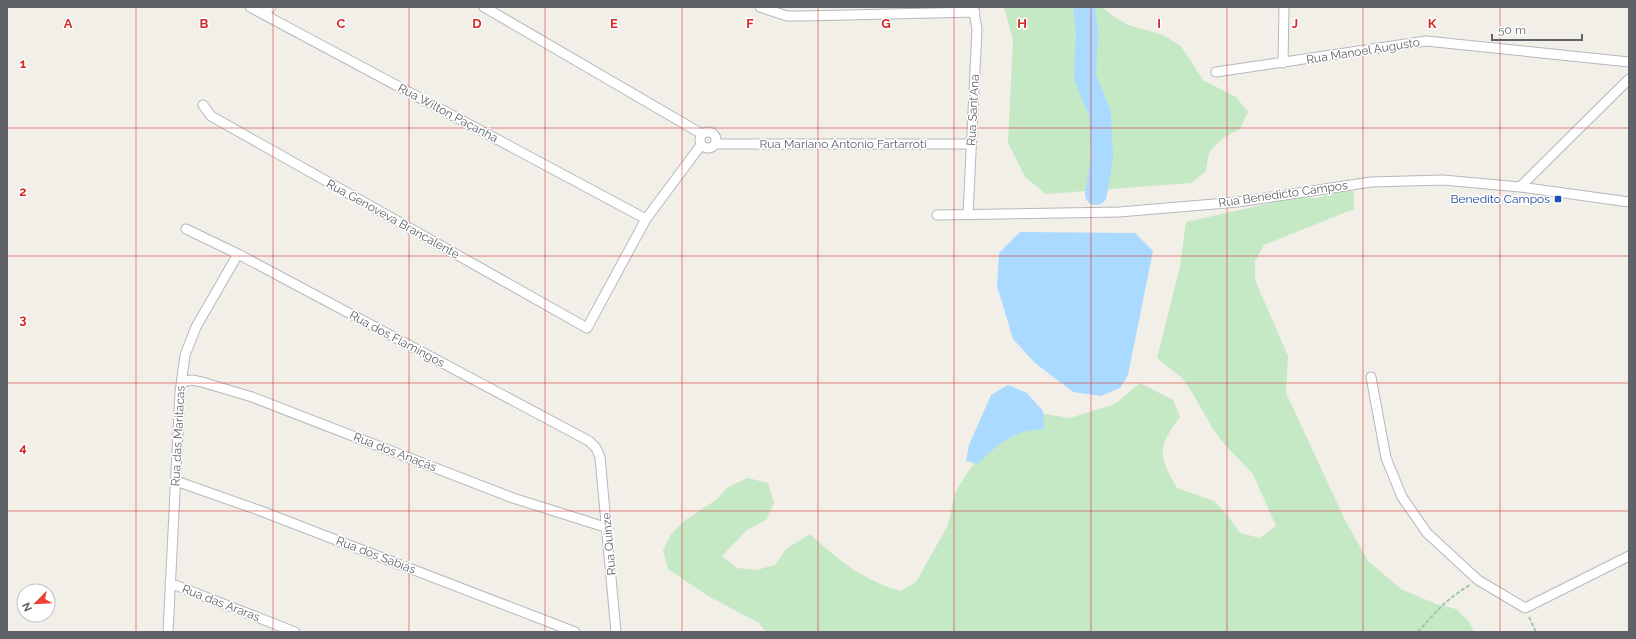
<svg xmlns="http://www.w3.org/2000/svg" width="1636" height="639" font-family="Raleway,sans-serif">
	<rect width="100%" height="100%" fill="#f1efe8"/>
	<path fill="#c5e8c5" d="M1004,7H1103L1110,14L1128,25L1163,35L1181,46L1203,80L1236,97L1248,112L1240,129L1223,138L1209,152L1206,171L1191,183L1046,194L1025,177L1008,143L1013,40Z
		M1336,191H1354V209L1264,245L1255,261V280L1288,356L1286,393L1345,520L1368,561L1401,589L1436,604L1456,609L1470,623L1474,632H766L759,623L708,596L668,569L663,551L671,534L684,521L716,500L728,487L748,478L768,483L774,503L766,520L747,530L722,556L737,568L756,570L775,565L786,549L810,534C838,560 863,580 900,591L916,582L948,525L955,493L965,476L997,434L1031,412L1070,418L1115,404L1140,383L1173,400L1180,417C1157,448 1158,455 1177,488L1214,501L1228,516L1240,533L1260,538L1276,526L1253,474L1225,445L1213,429L1193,394L1182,378L1157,358L1180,266L1186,222L1297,197L1318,198Z"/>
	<path fill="#aadaff" d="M1020,232L1135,233L1153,251L1128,375L1120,388L1101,396L1073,392L1035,363L1013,339L997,286L999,253Z
		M1008,385L1027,393L1043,411L1044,429C1011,431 1000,443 977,464L966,461L969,445L991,395Z"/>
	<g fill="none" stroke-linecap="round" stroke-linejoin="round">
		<path stroke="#aadaff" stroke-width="22" d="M1084,7L1087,31L1085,77L1100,114L1102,157L1096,194"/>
		<defs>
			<path id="minor" d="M250,7L646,219
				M484,7L702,134
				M760,7L787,16H804L975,12
				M263,14L271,7
				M1283,63L1284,7
				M1216,72L1426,41L1629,62
				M203,105L211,116L587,328L646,219L701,145
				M700 140a8 8 0 1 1 16 0a8 8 0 1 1-16 0Z
				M716,144H971
				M1520,187L1629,79
				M968,214L977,29L973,7
				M937,215L1119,212L1238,202L1371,182L1443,180L1520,187L1629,202
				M186,229L238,254L589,441L596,448L600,457L616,632
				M1371,377L1386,458L1402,497L1427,533L1478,580L1525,608L1629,556
				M182,382L192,380L202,382L252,397L513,498L608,528
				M176,481L261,511L575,632
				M170,583L295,632
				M168,632L180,392L185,355L196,327L238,254"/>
		</defs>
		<use href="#minor" stroke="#b5b8bc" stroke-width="11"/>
		<path stroke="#9cc7a9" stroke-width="2" stroke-dasharray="4 2" stroke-linecap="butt" d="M1529,617L1536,632
			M1418,632C1434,613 1449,597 1470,585"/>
		<use href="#minor" stroke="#fff" stroke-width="9"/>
	</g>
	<path fill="none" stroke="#d62828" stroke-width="1" stroke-opacity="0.55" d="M136,7V632M273,7V632M409,7V632M545,7V632M682,7V632M818,7V632M954,7V632M1091,7V632M1227,7V632M1363,7V632M1500,7V632M7,128H1629M7,256H1629M7,383H1629M7,511H1629"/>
	<rect fill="#1a4fb4" stroke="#fff" stroke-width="1.5" x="1554" y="195" width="8" height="8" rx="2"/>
	<g text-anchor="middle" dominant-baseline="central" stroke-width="3" stroke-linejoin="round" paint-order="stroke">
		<g font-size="12" fill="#5f6368" stroke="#fff">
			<text transform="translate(1363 51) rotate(-9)">Rua Manoel Augusto</text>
			<text transform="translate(973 110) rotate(-87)">Rua Sant’Ana</text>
			<text transform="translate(448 113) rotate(28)">Rua Wilton Paçanha</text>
			<text x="843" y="144">Rua Mariano Antonio Fartarroti</text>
			<text transform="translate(1283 194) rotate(-8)">Rua Benedicto Campos</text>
			<text transform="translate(393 219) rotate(29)">Rua Genoveva Brancalente</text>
			<text transform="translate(397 339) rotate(28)">Rua dos Flamingos</text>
			<text transform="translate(178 436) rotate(-87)">Rua das Maritacas</text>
			<text transform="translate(395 452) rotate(21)">Rua dos Anaçãs</text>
			<text transform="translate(609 544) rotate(-95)">Rua Quinze</text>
			<text transform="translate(376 555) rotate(21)">Rua dos Sabiás</text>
			<text transform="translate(221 603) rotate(21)">Rua das Araras</text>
		</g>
		<g font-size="12" fill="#164399" stroke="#fff" text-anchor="end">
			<text x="1550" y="199">Benedito Campos</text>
		</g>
	</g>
	<g font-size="13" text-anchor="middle" font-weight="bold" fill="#d62828" stroke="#fff" stroke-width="3" stroke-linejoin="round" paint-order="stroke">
		<text x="68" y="28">A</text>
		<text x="204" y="28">B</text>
		<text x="341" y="28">C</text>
		<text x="477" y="28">D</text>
		<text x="614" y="28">E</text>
		<text x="750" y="28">F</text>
		<text x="886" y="28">G</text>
		<text x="1022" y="28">H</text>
		<text x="1159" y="28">I</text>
		<text x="1295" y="28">J</text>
		<text x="1432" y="28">K</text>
		<text x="23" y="68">1</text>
		<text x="23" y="196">2</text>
		<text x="23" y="324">3</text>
		<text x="23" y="452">4</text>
	</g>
	<rect width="1636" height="639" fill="none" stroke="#5f6368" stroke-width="16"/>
	<g transform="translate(36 603) rotate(246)"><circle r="19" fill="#ffffff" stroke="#bfc1c3"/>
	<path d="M0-3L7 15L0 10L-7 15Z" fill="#ea4335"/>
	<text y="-6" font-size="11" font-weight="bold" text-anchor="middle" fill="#5f6368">N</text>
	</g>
	<path d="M1492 34v6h90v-6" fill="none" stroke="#5f6368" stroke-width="2"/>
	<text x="1498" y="34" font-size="12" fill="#5f6368" stroke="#ffffff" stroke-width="3" paint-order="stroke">50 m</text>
</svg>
